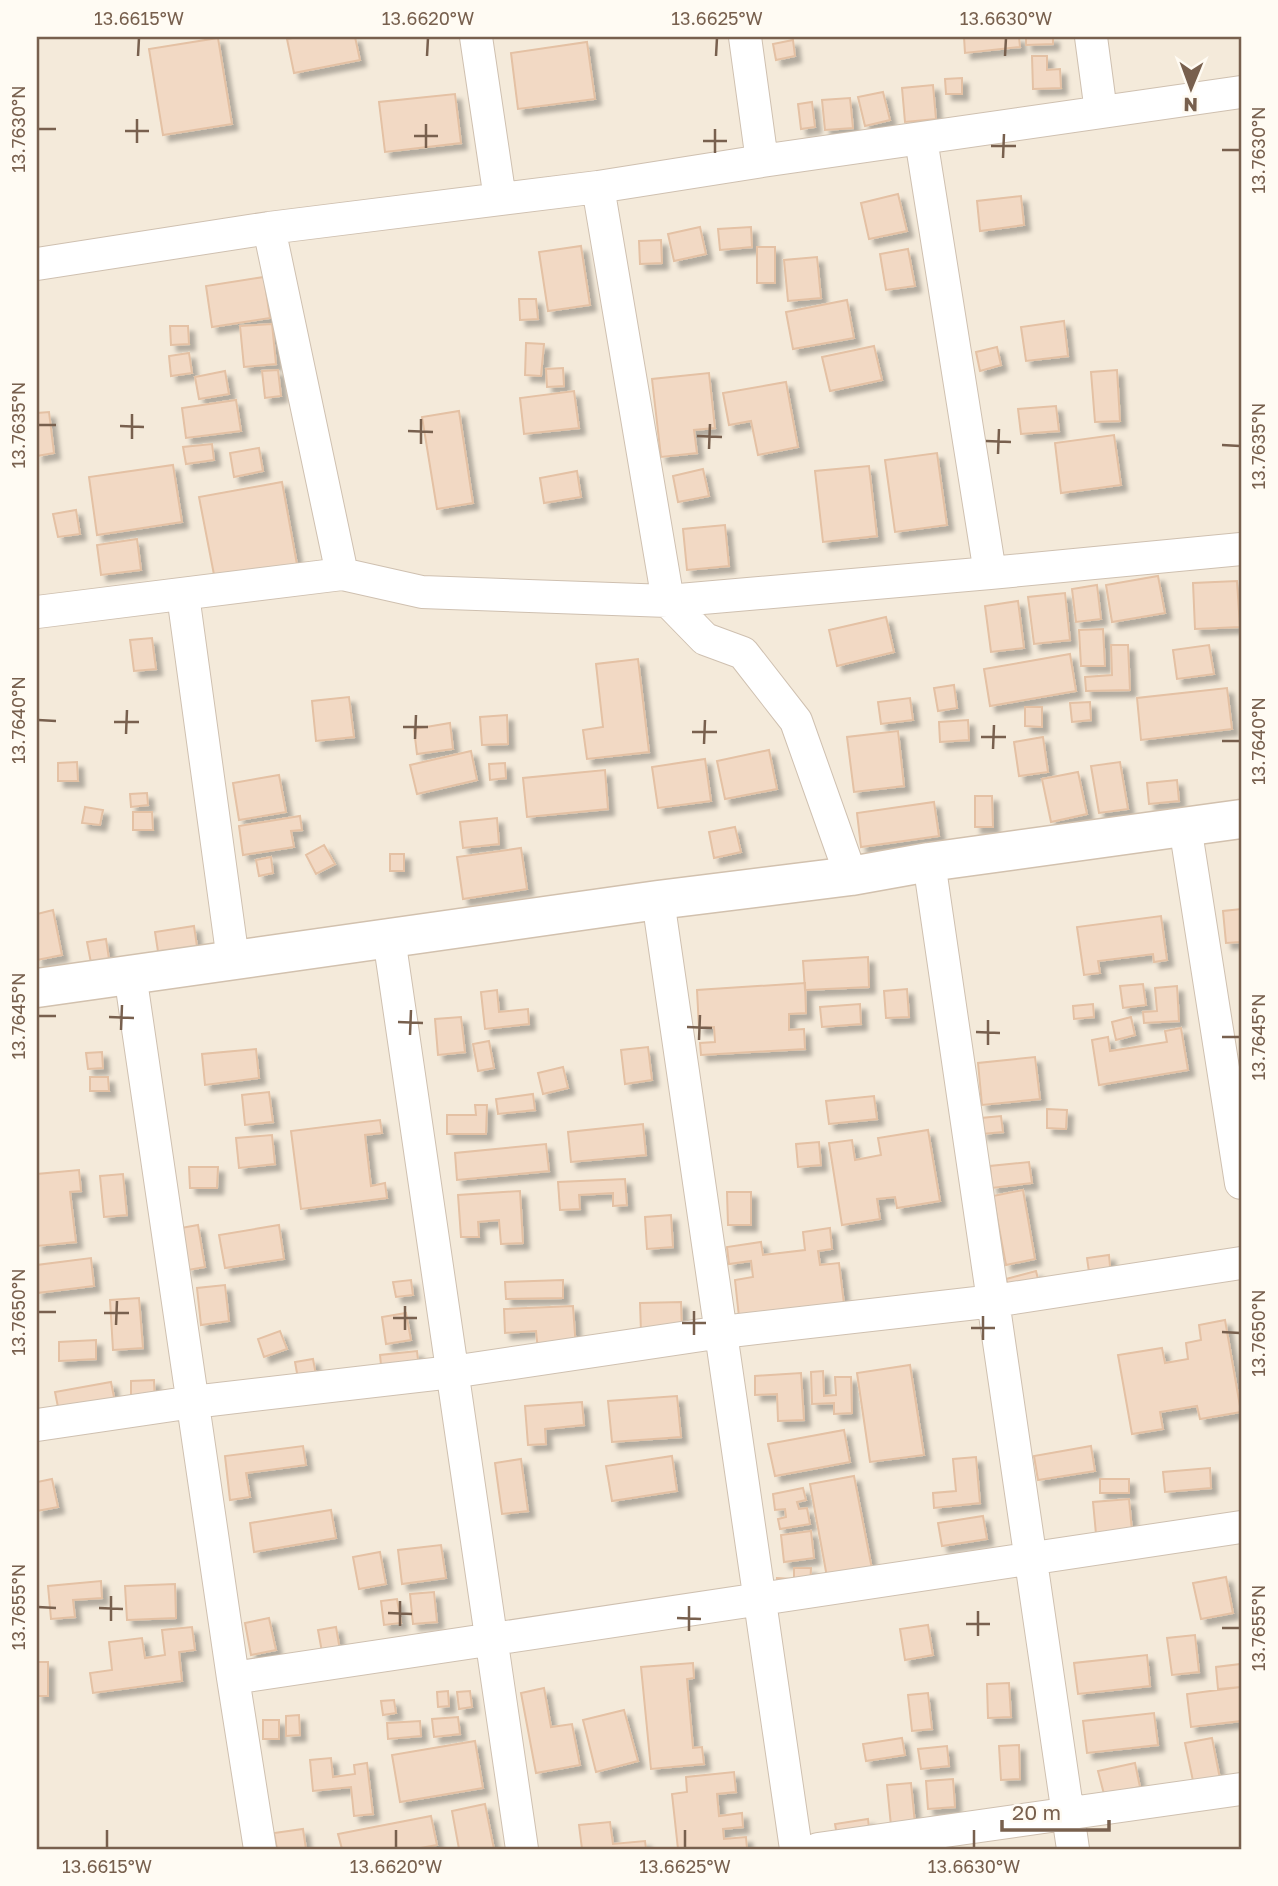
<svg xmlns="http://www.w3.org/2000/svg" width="1278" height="1886" font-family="'Golos Text',sans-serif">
	<defs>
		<filter id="shadow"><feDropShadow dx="6" dy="6" stdDeviation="2" flood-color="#0004"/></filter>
	</defs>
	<rect width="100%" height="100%" fill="#fcf7ec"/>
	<path fill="#f4eada" d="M37,37H1241V1849H37Z"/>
	<path fill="#f2d9c4" stroke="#e4c1a4" stroke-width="2" filter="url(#shadow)" d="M298,37H355L360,60L294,73L287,39Z
		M964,37H1019L1020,47L965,53Z
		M1026,37H1053V44L1026,45Z
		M218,38L232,124L163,135L149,49Z
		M793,40L795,56L776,60L773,44Z
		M587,42L595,99L518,109L511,53Z
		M1032,56H1047V70L1060,69L1061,88L1033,89Z
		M962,78V94H946L945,79Z
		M933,85L936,119L905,122L902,88Z
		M883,92L890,120L865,126L858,97Z
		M455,94L461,143L385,152L379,102Z
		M850,98L853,128L825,130L822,100Z
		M812,102L815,127L801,129L798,104Z
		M898,194L907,231L869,239L861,203Z
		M1021,196L1024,225L980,231L977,201Z
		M700,227L706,254L674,261L668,234Z
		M751,227L752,247L720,250L718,229Z
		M661,240L662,263L640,264L639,241Z
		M581,246L590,305L548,311L539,252Z
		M757,247H775V283H757Z
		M908,249L915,286L886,290L880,254Z
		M817,257L821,298L788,301L784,260Z
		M264,277L270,318L212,327L206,286Z
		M519,299H536L538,319L520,320Z
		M847,300L854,338L793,349L786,312Z
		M1064,321L1068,356L1026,361L1021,327Z
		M272,324L276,364L244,367L240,326Z
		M170,326H188L189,344L171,345Z
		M526,343L544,344L541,376L525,375Z
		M874,346L882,380L830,391L822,357Z
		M997,347L1001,365L980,371L976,352Z
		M189,353L192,373L171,376L169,356Z
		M563,368L564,386L547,387L546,369Z
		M278,370L281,396L265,398L262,371Z
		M1117,370L1120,421L1095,422L1091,372Z
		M225,371L229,394L199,399L195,377Z
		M709,373L715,428L694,430L697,453L661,457L652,379Z
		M786,382L798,447L758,455L751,421L729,425L723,393Z
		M574,391L579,428L524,434L520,398Z
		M236,400L241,431L186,438L182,408Z
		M1056,406L1059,431L1021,434L1018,409Z
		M459,411L473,503L437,509L422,417Z
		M49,412L54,453L37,456V413Z
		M1114,435L1121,485L1061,493L1055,443Z
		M212,444L214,460L186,464L183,447Z
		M259,448L263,471L234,477L230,453Z
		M937,453L947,525L895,532L885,460Z
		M173,465L182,522L97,535L89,477Z
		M869,466L877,536L823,542L815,471Z
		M703,469L709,496L678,502L673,476Z
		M577,471L581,497L544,503L540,478Z
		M282,482L298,570L216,585L199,497Z
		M76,510L80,534L58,537L53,514Z
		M725,525L729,566L687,570L683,529Z
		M137,539L141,570L101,575L97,545Z
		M1158,576L1165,613L1112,622L1106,585Z
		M1237,581L1240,627L1195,629L1193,583Z
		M1097,585L1101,619L1076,622L1072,589Z
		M1065,593L1070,640L1034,644L1028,597Z
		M1018,601L1024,648L991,652L985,606Z
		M886,617L894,652L837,666L829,630Z
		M1103,629L1105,666H1081L1079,630Z
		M152,638L156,669L134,671L130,640Z
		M1111,645H1128L1130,690L1086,691L1085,677L1112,675Z
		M1209,645L1214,674L1177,679L1173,650Z
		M1070,654L1076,691L990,706L984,669Z
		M638,659L649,752L587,759L583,730L603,727L596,664Z
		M954,685L957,708L938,711L934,688Z
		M1227,688L1232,729L1141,740L1137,698Z
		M349,697L354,737L316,741L312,701Z
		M910,698L913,720L881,724L878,702Z
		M1090,702L1091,720L1072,722L1070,703Z
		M1025,707H1042V727L1025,726Z
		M507,715L508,744L482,745L480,717Z
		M968,720L969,740L940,742L939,722Z
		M450,723L453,749L417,754L414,729Z
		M898,731L904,786L854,792L847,737Z
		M1043,737L1048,772L1019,776L1014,742Z
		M769,750L777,789L725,799L717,761Z
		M471,751L477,780L417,794L410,765Z
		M705,759L711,801L658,808L652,767Z
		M77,762L78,781H58V763Z
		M1120,762L1128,809L1099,813L1091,766Z
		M505,763L506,778L490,780L489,764Z
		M605,770L608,809L527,817L523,778Z
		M1078,772L1087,814L1051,822L1042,779Z
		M279,775L286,812L239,820L233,783Z
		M1177,780L1179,801L1149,804L1147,783Z
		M147,793L148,805L131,807L130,794Z
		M975,796H992L993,827H975Z
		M934,802L939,836L861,847L857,813Z
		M85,807L103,810L100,825L82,823Z
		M133,812H152L153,830H133Z
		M300,816L302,830L291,831L294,847L243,855L239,826Z
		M497,818L499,844L463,848L460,822Z
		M735,827L741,852L714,858L709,832Z
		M324,845L335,864L316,874L306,855Z
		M521,848L527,889L463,899L457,857Z
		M390,854H404V871H390Z
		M271,857L273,873L259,876L256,860Z
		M1241,909V942L1226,943L1223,911Z
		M53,910L62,955L37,960V914Z
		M1161,916L1167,960L1154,962L1153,954L1098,961L1100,973L1084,975L1077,927Z
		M194,926L198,953L159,958L155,932Z
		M106,939L109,959L91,963L87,942Z
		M868,957L869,987L805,990L803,961Z
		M805,983L806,1013L789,1014V1030L804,1029L805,1049L701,1055L700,1043L715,1042L714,1027L699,1028L697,990Z
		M1143,984L1146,1005L1123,1008L1120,986Z
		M1177,986L1179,1021L1144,1023L1143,1012L1157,1011L1155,988Z
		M907,989L909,1017L886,1018L884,991Z
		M497,990L499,1012L528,1009L529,1024L485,1029L481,992Z
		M860,1004L861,1024L822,1027L820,1007Z
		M1093,1004L1094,1017L1074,1019L1073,1006Z
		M461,1017L465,1052L438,1055L435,1019Z
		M1131,1017L1135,1035L1116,1040L1112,1022Z
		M1181,1028L1188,1070L1099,1085L1092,1040L1108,1037L1110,1051L1167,1042L1165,1031Z
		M489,1041L494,1068L478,1071L473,1044Z
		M648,1047L652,1080L625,1084L621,1050Z
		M256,1049L259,1078L205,1085L202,1054Z
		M102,1052L103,1068L88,1069L86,1053Z
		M1035,1057L1040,1099L982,1105L978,1063Z
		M563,1067L568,1088L543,1094L538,1073Z
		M90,1077H108L109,1091H90Z
		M269,1092L273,1122L245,1125L242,1095Z
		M533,1094L535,1110L498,1114L496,1099Z
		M874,1096L877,1119L829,1124L826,1101Z
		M475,1105H487L486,1134H447V1115H476Z
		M1047,1109L1067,1110L1066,1129L1047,1128Z
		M1001,1116L1003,1132L982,1134L981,1118Z
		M380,1120L382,1133L365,1135L371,1186L385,1183L387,1198L301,1209L291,1131Z
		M643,1124L646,1155L571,1162L568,1132Z
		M928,1130L940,1201L897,1208L895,1197L877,1199L880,1219L842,1225L829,1143L852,1140L855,1160L881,1155L878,1138Z
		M272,1135L275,1164L239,1168L236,1138Z
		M819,1142L821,1165L798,1167L796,1144Z
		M546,1144L549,1171L457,1180L455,1153Z
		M1029,1162L1032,1183L992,1188L990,1166Z
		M189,1167H218L217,1188H190Z
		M79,1170L81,1191L70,1192L76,1242L37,1246V1174Z
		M123,1174L127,1215L104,1217L100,1176Z
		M625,1179L627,1205L613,1206V1193L579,1195L580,1209L560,1210L558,1182Z
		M1023,1190L1035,1259L1006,1265L993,1196Z
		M520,1191L523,1243L501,1244L499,1220L478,1222L479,1237H461L458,1195Z
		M727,1192H751V1225H728Z
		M671,1215L673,1247L647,1249L645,1217Z
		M198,1225L205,1267L188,1270L181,1228Z
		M279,1225L284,1259L225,1268L219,1235Z
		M830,1228L832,1249L818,1251L820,1265L839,1263L844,1304L739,1317L735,1280L753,1277L751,1261L729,1264L727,1247L761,1242L763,1255L805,1250L803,1232Z
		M1109,1255L1111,1277L1090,1279L1087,1258Z
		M91,1258L94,1286L37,1293V1265Z
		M1036,1271L1040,1287L1011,1295L1006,1279Z
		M411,1280L413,1295L396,1297L393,1282Z
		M563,1280V1298L506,1299L505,1282Z
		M225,1285L229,1321L201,1325L197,1288Z
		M139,1298L143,1348L113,1350L110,1300Z
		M681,1302L682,1331L641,1332L640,1303Z
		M573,1306L576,1349L538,1351L536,1331L505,1333L504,1309Z
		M406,1313L411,1340L386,1344L382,1317Z
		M1225,1320L1241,1412L1200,1419L1197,1406L1160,1412L1163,1429L1132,1434L1118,1355L1162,1348L1165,1363L1188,1359L1186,1343L1201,1340L1199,1325Z
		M280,1331L287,1349L264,1357L258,1339Z
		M96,1340V1359L59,1361V1342Z
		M417,1351L419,1369L382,1374L380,1355Z
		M313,1359L317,1380L299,1384L295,1362Z
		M910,1365L924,1455L870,1462L857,1373Z
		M823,1371L824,1396L836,1395L835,1377H851L852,1413L834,1414V1403L812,1404L811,1372Z
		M801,1373L804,1420L778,1421L777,1394L755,1395V1376Z
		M154,1380L155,1405L131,1406V1381Z
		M111,1382L116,1407L60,1417L55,1392Z
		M677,1396L681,1437L612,1442L608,1401Z
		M582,1402L584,1425L545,1429L546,1444L528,1445L525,1406Z
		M844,1430L850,1462L775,1476L768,1444Z
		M303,1446L306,1465L246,1473L250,1497L230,1500L225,1456Z
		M1091,1446L1095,1471L1038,1480L1034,1456Z
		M672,1456L677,1491L612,1501L606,1466Z
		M976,1457L980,1503L934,1508L933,1493L956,1491L953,1459Z
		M521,1459L528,1511L502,1514L495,1463Z
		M1210,1468L1211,1488L1165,1492L1163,1472Z
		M854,1476L872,1569L827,1577L810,1484Z
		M52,1479L58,1507L37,1511V1482Z
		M1100,1479H1129V1493H1100Z
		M803,1488L806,1500L797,1502L799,1509L807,1508L810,1524L780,1529L778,1519L786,1517L785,1509L775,1510L773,1494Z
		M1129,1499L1132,1531L1096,1534L1093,1502Z
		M331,1510L336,1538L254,1552L250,1523Z
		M983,1516L987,1539L942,1546L938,1523Z
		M811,1531L814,1558L784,1562L781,1535Z
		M441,1545L446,1578L402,1584L398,1550Z
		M380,1552L386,1584L359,1589L353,1557Z
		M794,1568H811L810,1587H777V1578L794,1579Z
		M1226,1577L1233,1613L1201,1619L1193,1583Z
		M101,1581L102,1598L73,1600L75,1617L51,1619L48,1586Z
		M175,1584L176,1618L127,1620L125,1586Z
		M434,1592L437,1622L413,1624L410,1594Z
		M397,1599L401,1623L384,1625L381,1601Z
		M269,1618L276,1650L251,1655L245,1623Z
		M928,1625L933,1655L905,1660L900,1629Z
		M192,1627L195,1650L179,1652L182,1681L93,1693L90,1673L112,1670L109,1642L142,1638L145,1658L165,1655L162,1630Z
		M336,1627L340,1650L322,1652L318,1630Z
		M1195,1635L1199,1672L1172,1675L1167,1638Z
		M1147,1655L1150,1686L1078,1694L1074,1663Z
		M37,1662H48V1696H37Z
		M693,1663L694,1678L687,1679L693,1748L702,1747L704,1764L651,1769L641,1667Z
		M1241,1664V1687L1218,1689L1216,1667Z
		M1009,1683L1011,1717L988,1718L987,1684Z
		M1241,1687V1721L1191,1727L1187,1694Z
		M544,1688L551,1727L572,1724L580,1765L536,1773L521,1693Z
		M448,1691L449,1706L438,1707L437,1692Z
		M470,1691L472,1707L459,1709L457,1692Z
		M928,1693L932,1729L912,1731L908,1695Z
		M394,1700L396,1713L383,1715L381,1701Z
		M624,1710L638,1761L596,1772L583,1720Z
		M1154,1713L1158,1745L1087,1753L1083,1721Z
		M299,1715L300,1735L286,1736V1716Z
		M458,1717L460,1734L434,1737L432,1719Z
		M263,1720H279V1739H263Z
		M420,1721L421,1736L388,1739L387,1723Z
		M902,1738L905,1755L866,1761L863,1744Z
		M1212,1738L1222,1789L1196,1795L1185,1743Z
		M475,1741L483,1788L400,1802L392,1755Z
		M1019,1745L1020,1779L1001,1780L999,1746Z
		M947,1746L949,1766L921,1769L918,1749Z
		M331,1758L333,1777L355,1774L354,1765L367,1763L373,1814L354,1816L351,1787L313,1791L310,1760Z
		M1135,1763L1140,1787L1104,1794L1098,1771Z
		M734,1772L736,1792L717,1794L719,1816L742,1813L743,1827L723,1829L724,1839L746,1837L747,1849H678L672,1794L687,1792L686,1777Z
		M953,1779L955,1807L928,1809L926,1781Z
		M911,1783L916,1834L892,1836L887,1785Z
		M485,1804L494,1849H459L452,1811Z
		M431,1816L437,1845L415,1849H342L338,1834Z
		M868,1819L870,1836L838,1841L835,1824Z
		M610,1822L613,1844L645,1841L646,1849H582L579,1825Z
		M303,1829L306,1849H277L274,1833Z"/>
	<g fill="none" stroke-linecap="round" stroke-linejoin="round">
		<defs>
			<path id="minor" d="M476,37L500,199
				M745,37L762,161
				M1091,37L1101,112
				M921,139L990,573
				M598,187L668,601L705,639L743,653L796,721L851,876
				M269,228L342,574L422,592L668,601L990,573L1241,549
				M37,264L269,228L598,187L762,161L1241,92
				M183,595L233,960
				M37,612L342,574
				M1185,826L1241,1183
				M929,862L1073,1849
				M658,900L796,1849
				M389,938L522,1849
				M130,974L233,1678L260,1849
				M37,1425L193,1402L452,1372L722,1332L994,1301L1241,1263
				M233,1678L1241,1527
				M818,1849L1241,1789"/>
			<path id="secondary" d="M37,988L658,900L851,876L929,862L1241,819"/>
		</defs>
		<use href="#minor" stroke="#cfc0b0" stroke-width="34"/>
		<use href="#secondary" stroke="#d2c1ae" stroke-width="41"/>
		<use href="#minor" stroke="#fff" stroke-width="32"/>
		<use href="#secondary" stroke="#fff" stroke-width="38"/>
	</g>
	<path fill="none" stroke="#78604e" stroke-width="2.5" d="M138,56L139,38M427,56L428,38M716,56L717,38M1005,56L1006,38M38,129H56M125,131H149M414,136H438M703,141H727M137,143V119M991,146H1016M426,148V124M1222,150H1240M715,153V129M1003,158L1004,134M38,425H56M120,426L144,427M408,431L433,432M697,436L722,437M132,439V414M986,441L1011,442M421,444V419M1222,445L1240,446M709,449L710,424M998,454L999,429M38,720L56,721M114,722H139M403,727H428M692,732H717M126,734L127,710M981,737H1006M415,739L416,715M1222,741H1240M704,744L705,720M993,749L994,725M38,1016H56M109,1017L134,1018M398,1022L423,1023M687,1027L712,1028M121,1030L122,1005M976,1032L1000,1033M410,1035L411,1010M1222,1037H1240M699,1040L700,1015M988,1045V1020M38,1312H56M104,1313H129M393,1318H417M682,1323H706M116,1325L117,1301M971,1328H995M405,1330V1306M1222,1332L1240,1333M694,1335V1311M983,1340V1316M38,1607L56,1608M99,1608L123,1609M388,1613L412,1614M677,1618L701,1619M111,1621V1596M966,1624H990M400,1626V1601M1222,1628H1240M689,1631V1606M978,1636V1611M107,1848V1830M396,1848V1830M685,1848V1830M974,1848V1830"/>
	<rect width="1278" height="1886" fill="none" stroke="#fffbf3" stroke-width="77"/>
	<g transform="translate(1191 88) rotate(181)" stroke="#fffbf3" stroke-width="5" paint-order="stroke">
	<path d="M0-5L12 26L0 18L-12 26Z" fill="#78604e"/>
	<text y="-10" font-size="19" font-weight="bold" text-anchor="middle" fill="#78604e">N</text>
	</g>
	<path d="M1002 1820v10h107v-10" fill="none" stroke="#78604e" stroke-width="3.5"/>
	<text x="1012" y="1820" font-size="21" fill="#78604e" stroke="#fffbf3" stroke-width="5" paint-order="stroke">20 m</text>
	<rect x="38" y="38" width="1202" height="1810" fill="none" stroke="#78604e" stroke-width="2.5"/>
	<g font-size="18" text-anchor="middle" fill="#78604e">
		<text x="139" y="25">13.6615°W</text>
		<text x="428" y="25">13.6620°W</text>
		<text x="717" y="25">13.6625°W</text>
		<text x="1006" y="25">13.6630°W</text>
		<text transform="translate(19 129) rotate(-90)" y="6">13.7630°N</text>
		<text transform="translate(1259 150) rotate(-90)" y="6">13.7630°N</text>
		<text transform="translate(19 425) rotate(-90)" y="6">13.7635°N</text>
		<text transform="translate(1259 446) rotate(-90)" y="6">13.7635°N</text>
		<text transform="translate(19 720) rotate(-90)" y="6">13.7640°N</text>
		<text transform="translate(1259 741) rotate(-90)" y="6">13.7640°N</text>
		<text transform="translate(19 1016) rotate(-90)" y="6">13.7645°N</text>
		<text transform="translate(1259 1037) rotate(-90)" y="6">13.7645°N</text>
		<text transform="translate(19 1312) rotate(-90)" y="6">13.7650°N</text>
		<text transform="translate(1259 1333) rotate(-90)" y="6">13.7650°N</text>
		<text transform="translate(19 1607) rotate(-90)" y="6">13.7655°N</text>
		<text transform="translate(1259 1628) rotate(-90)" y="6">13.7655°N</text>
		<text x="107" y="1873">13.6615°W</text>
		<text x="396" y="1873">13.6620°W</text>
		<text x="685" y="1873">13.6625°W</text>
		<text x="974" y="1873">13.6630°W</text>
	</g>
</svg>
